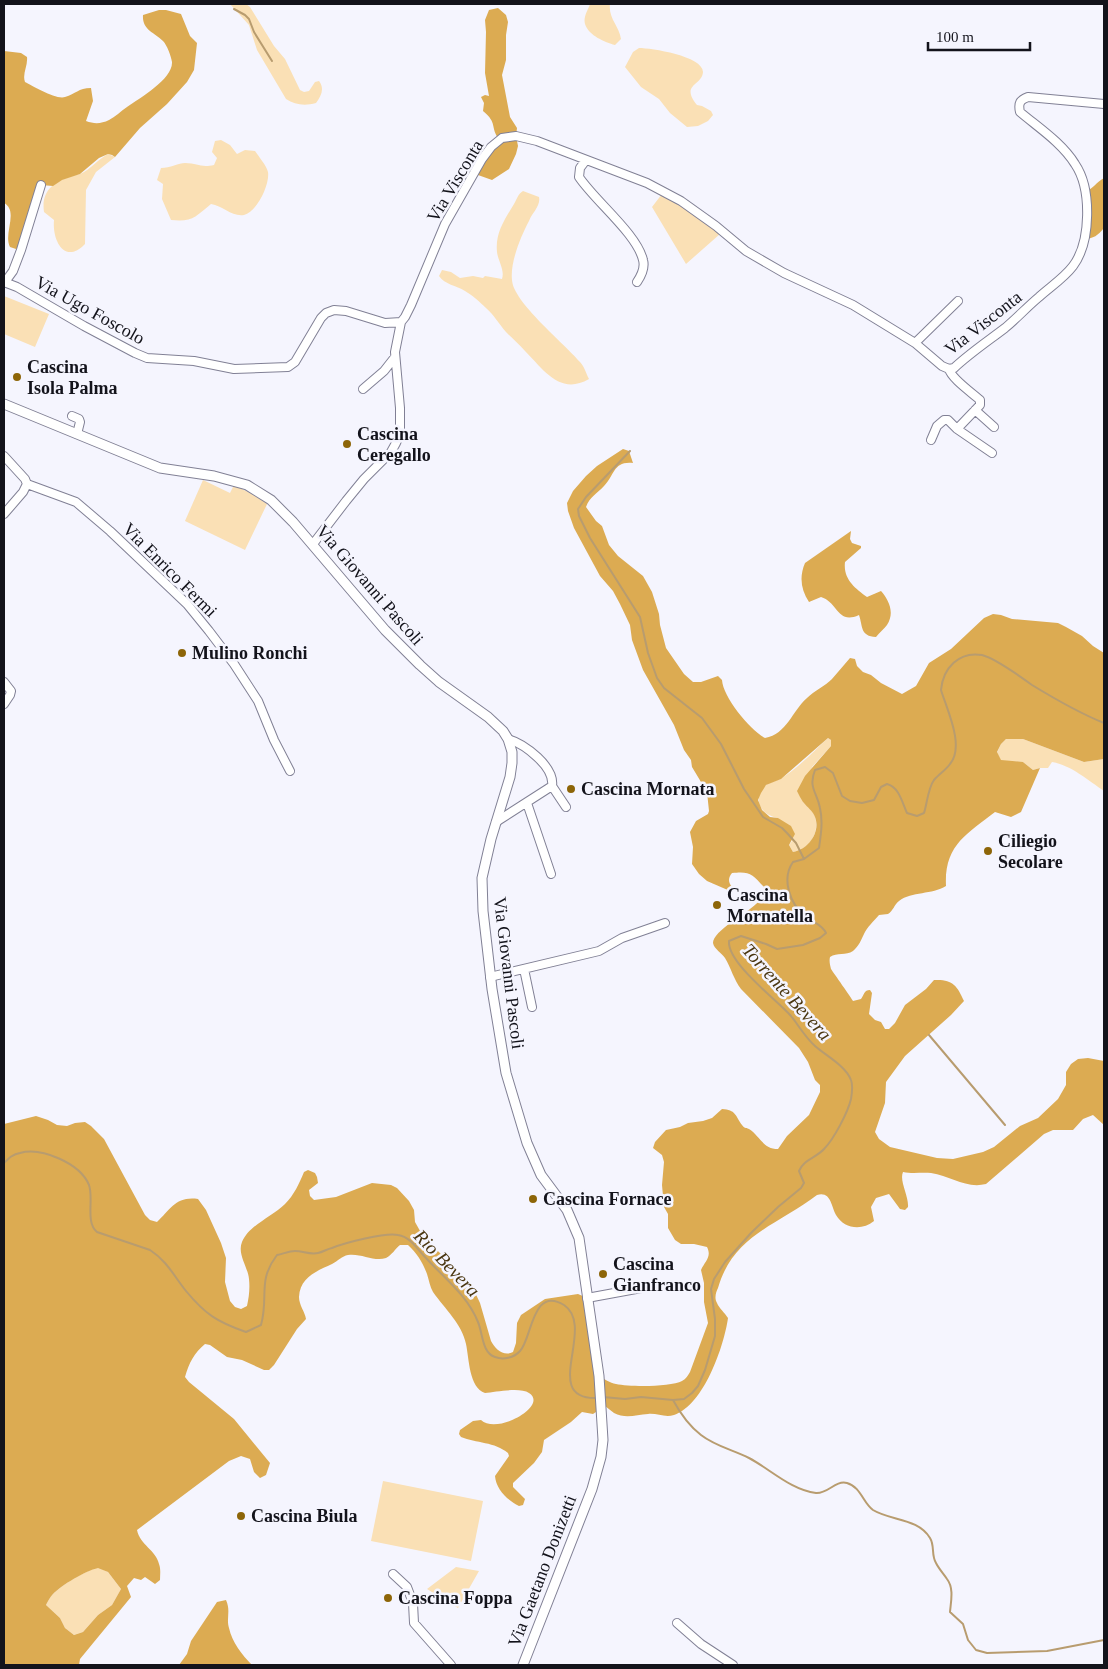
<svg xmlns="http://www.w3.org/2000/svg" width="1108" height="1669" font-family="Georgia,serif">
	<rect width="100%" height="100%" fill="#f5f5fe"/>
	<path fill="#fae0b5" d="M230,4H246L250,7L274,46L285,59L300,90L304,92L309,91L315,82L319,81C325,89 321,96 316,103C305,106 295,105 286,99L257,50L249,25Z
		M590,4H610C608,18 619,26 621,39L615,45C605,42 589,36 585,24C583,17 588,10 590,4Z
		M639,48C651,48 703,56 703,72C702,86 680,84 697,105L702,106L711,111L713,115L708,121L698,126L687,127L670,113L659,99L641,87L625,67L633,52Z
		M221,140L230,145L237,154L245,150L255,151C259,157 266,165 268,172C270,184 257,212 244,215C232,217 223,206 211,204C195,217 193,222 171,220L162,199L163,184L157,180L161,168C170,168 179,163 185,163C198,163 200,168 214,165L217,158L212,152L215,141Z
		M108,154L115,157L96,172L86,190L85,244C65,265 52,241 54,220L44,212C41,191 53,182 72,176C74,175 77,175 80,174C90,170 98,159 108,154Z
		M523,191L539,197C541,206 532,213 529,221C521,236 510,262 512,280C513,302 564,343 580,362C584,366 586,373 589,379C560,396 543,369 525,351C519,344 512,338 506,332C499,324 494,315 486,308C480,302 472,295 465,291C456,285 445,285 439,276L442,270L451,272L460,278L473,276L483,278L485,276L502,279C505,270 498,261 497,252C495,233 505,219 514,204C517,199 518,194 523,191Z
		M662,194L693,214L720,234L686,264L652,207Z
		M4,296L49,314L35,347L4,334Z
		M203,480L230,493L234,485L252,494L267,504L245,550L185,521Z
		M828,738L831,740V746L812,767L803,802C809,807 815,812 816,821C818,835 808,850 793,852L789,845L792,841L778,818C761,815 751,799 766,785C770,782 776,781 780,779C796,770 814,751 828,738Z
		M1006,739H1023L1084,762L1104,759V791C1089,781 1071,765 1052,762L1048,768H1040L1033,770L1023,762L1001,761L997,753L1001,744Z
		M383,1481L483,1501L471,1561L371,1541Z
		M98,1567L108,1572L121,1589L112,1605L98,1615L83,1632L74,1635L65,1628L60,1618L46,1605C48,1601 50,1597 53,1594C62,1585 85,1571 98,1567Z
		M456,1567L479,1571L458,1608L427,1589Z"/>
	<path fill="#dcab52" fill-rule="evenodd" d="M498,8L506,15L508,22L506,35V60L502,75L510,117L517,128L516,136L518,146L516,154L509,169L492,180L478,175L474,171L499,139C490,128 498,123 483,111L484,103L481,97L485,95L489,96L485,73L486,32L485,20L489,10Z
		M159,10H166L181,14L190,36L197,43L194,70L187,82L167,104L140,128L115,157L112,155L108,154L99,158L80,174L62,180L53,186L41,185L20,248L16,249L10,247C3,234 19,211 4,203V51L21,53L27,57C28,66 22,74 25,82C33,86 56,100 65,97C76,94 78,88 91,88L93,101L86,121C94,124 101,124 109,120C115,117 121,111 127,107C140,98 173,79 172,62C171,56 167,45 163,41C154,32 142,30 143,15Z
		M1104,178V228C1098,235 1094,239 1083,239L1085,191C1094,189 1096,182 1104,178Z
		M623,449L629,451L633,463C613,461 615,475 604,486C597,494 590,496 586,507L596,521L602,526L609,545L618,556L643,576L652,592L659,614L660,625L666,648L684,674L693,682H701L718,676L722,680C723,697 750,730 765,738C787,734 792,711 807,698C814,691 825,686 832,679C838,672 844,665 850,658L855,659L857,666L863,672L871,675L881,683L902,694L916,686L929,663L951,649L984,618L993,614L1001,615L1012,619L1058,623L1066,627L1082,636L1093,646L1104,653V759L1084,762L1023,739H1006L1001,744L997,752L1001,760L1023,762L1033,770L1040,768L1021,812L1011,817L995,812C967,834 944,845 946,886C932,895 912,891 899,901C894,905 893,911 888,914L879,915C874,921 867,927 864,934C861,940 859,946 853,951C846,956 837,952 830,957C829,961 830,965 831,969C833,972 852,999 853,1001L861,999C864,995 864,990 870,990L872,993L869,1014L875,1020L881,1022L885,1029H889L895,1023L905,1005L926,989L934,980C952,979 957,985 964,1001L951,1015L905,1056L886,1082L885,1103L875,1132L879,1139L890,1147L937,1158L953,1159L983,1152L994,1147L1020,1126L1038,1118L1058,1099L1066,1085V1072L1071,1064L1078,1059L1088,1058L1104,1061V1125L1093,1115L1083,1119L1073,1130H1053L1044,1134L986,1184C966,1189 951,1176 931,1173C922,1172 913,1174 903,1172C899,1181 909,1196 908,1207L905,1210L900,1209L889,1194L876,1198L871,1207L874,1221C862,1231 844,1229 836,1215C831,1206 831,1191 817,1195C778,1225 733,1235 718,1288C716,1292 714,1298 717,1303C719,1308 725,1313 728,1318C724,1346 704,1405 674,1415C665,1418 657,1413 648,1414C636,1415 625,1419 614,1413C611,1411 608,1408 605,1406L593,1414L582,1412L571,1422L544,1440L542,1452L534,1463L513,1483V1487L525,1499L523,1505L519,1506C507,1500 496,1489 495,1476L509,1456L508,1453C495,1442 476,1443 461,1437L459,1434L460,1430L473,1421L481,1420C497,1435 549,1406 529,1393C520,1387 496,1392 485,1393C469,1388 469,1358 466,1344C462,1324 445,1309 433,1292C430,1287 429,1280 427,1274C423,1263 417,1253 408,1245H400C395,1249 392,1255 386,1258C374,1262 361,1253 348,1255C342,1256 338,1261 332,1264C317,1271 300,1277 299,1297C299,1305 305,1312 306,1319L297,1329L274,1365L269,1370H264L242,1360L227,1357L210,1345L205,1344C194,1353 189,1363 185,1377L189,1382L234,1419L270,1463L266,1475L260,1478L254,1472L250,1459L241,1456L229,1461L137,1530C140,1545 156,1550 159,1564C161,1569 160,1575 160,1580L155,1584L145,1577L141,1580L134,1578L127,1586L131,1597L80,1659L79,1665H4V1124L36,1116L48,1120L57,1125L67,1126L75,1123L85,1122L91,1126L104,1139L145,1215L150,1220L157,1222C171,1209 176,1196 198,1199L206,1210L221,1243L226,1258L225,1282L230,1301L235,1307L241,1309L247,1306C249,1297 250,1288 249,1279C248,1267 237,1254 242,1242C249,1225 272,1217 285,1204C294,1195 299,1184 304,1172L308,1170L315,1173L317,1177L318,1183L309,1190L310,1196L314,1200L336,1197L372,1183L391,1185L397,1188L409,1201L414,1210L415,1222L424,1238L457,1269L472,1286L480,1303L491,1341C495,1349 504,1357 513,1352L516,1343L517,1323L521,1315L545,1299L578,1294L585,1297L599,1376C604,1379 610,1383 616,1384C630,1387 671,1387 682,1381C686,1379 688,1375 690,1372L708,1323L704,1302V1283L701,1270C705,1261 712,1257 707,1247L694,1244H681L675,1240L668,1228V1214L664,1207L662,1185L664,1162L662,1155L653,1148L655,1142L666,1130L680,1127L688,1123L703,1121L712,1118L722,1109C736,1110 735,1115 742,1125C745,1129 745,1127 749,1129C760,1136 763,1149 778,1149L787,1136L809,1115L820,1092V1085L815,1080L808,1062L799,1048L741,989C734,980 731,968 725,958C722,953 714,949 713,943C713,931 747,913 756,904C760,901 763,893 764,887C752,874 750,871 732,873C728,878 728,882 732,887L730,891L707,881L699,874L692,864L693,847L690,832L696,821L708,814L709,811L707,792L692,767L691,760L684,750L674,725L643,670L632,640L630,625L620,604L613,591L600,576L574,528L568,511L567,503L573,491L586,476L597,466ZM828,738L831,740V746L805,776L797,791C799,795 801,799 803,802C808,808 812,810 815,817C821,832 808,850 793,852L789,845L795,834L791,826L778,818L770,817L762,810L758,800L761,793L766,785L781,779ZM98,1568L108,1572L121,1589L112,1605L98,1615L83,1632L74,1635L65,1628L60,1618L46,1605C48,1601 50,1597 53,1594C62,1585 85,1571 98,1568Z
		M851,531L850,539L852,543L861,546V548L845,562C843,579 855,588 867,597L881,591C889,600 895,613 887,625C884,629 879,633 876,637C860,636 863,627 859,615C837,625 838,602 821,597L809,602C801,590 799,577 805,563Z
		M226,1600C231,1611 226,1618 229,1628C232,1642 242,1655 252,1665H179L187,1654L191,1641L217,1602Z"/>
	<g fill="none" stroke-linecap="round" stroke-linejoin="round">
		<path stroke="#b89c6f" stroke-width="2" d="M234,9L245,15L249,19L254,32L272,61
			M630,451L586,497L578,509L579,516L590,538L640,617L648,653L657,678L664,688L702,718L721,744L744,789L763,817L782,828L787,833L796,843L804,859
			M929,1035L1005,1125
			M4,1163C9,1158 13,1154 20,1153C41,1147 80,1163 89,1185C94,1199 85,1222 97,1232L150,1250C167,1261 174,1276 186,1291C205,1314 217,1322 246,1332L261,1325C269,1297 257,1281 277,1255C283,1254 289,1251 295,1251C303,1251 310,1255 318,1253C323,1252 327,1249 332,1248C344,1243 386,1232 398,1235C411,1237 417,1249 426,1258C445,1279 467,1295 478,1322C483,1334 482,1353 495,1357C503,1360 514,1358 520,1351C532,1339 532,1285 564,1305C597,1327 539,1401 598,1398
			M603,1397L625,1399L641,1397L673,1400L684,1399L692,1393L698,1386L705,1370L715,1336V1319L711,1289L714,1279L725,1262L751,1233L778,1207L801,1188L804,1183L799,1171C804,1159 816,1158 824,1149C834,1139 848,1112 851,1099C852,1093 853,1085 851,1080C846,1066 825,1055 815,1046C805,1037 799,1026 791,1016C777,1000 727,963 729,941L741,936L766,944L777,949L803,945L820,938L826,933C822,924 812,922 805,916C790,904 781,879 793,862L804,859L819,848C821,834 823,822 820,808C817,792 808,788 815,770L825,767L833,773L842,796L850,801L862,803L874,800L881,787L887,784C899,787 902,802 907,813L917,816L924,813C927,804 928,788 934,780C939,774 946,770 950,764C965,746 947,710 941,690C943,668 959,651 982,655C994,658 1021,677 1032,685C1055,699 1079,713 1104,723
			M673,1400C680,1413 688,1425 701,1435C715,1446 733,1450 749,1458C770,1469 791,1490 816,1493C828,1494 835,1480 847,1483C861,1487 863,1503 873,1510C891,1521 918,1518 930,1538C935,1546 931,1555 936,1563C939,1569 943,1573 947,1579C954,1588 951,1601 950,1612L963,1624L968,1640L976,1650L987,1653L1047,1651L1104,1640"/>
		<defs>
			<path id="minor" d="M586,160L580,168L579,177C595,201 637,234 643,260C645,267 641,276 637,282
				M4,282L17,287L84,326L135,353L147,358L194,361L234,369L288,367L295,362L321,318L326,313L334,310L346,311L385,323L401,322
				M5,282L13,271L21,250L41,185
				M401,322L405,317L411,305L445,224L482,159L491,147L502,138L516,136L537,141L647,183L681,201L716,226L746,251L784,273L853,305L915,343L942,366L949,369L954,368C970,353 988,341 1005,328C1017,318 1027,307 1039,297C1050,287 1064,278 1073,266C1091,242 1092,189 1075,164C1062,143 1039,128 1020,112C1018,103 1020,100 1028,97L1104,104
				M915,343L958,301
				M949,369C951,378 971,392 980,400V405L957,429L992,453
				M363,389L384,371L395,357
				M975,410L994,427
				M72,416L79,419L80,422L77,434
				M931,440L937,426L944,420H948L957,429
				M4,456L25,479L27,484L76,502L110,531L187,604L209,631L234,664L258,701L274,740L290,771
				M4,514L23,492L27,484
				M313,544L346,501L364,479L391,452L396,443L400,434V408L395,352L401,322
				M4,682L11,691L10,695L4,704
				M552,786L566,807
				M527,803L551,874
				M496,822L552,786C555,767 525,744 508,739
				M524,969L532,1007
				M490,977L599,951L622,938L665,923
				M587,1298L647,1287
				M393,1574L407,1587L413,1603L414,1623L451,1665
				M677,1623L701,1644L733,1665"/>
			<path id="tertiary" d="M4,404L160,468L214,476L247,485L271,500L293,522L385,630L420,665L439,682L488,717L503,731L508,739L512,752V763L510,777L491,839L482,878L483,911L492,989L506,1073L527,1143L541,1175L567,1210L579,1238L599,1376L603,1440L601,1457L592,1489L523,1665"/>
		</defs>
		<use href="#minor" stroke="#818095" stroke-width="10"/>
		<use href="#tertiary" stroke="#818095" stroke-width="11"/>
		<use href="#minor" stroke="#fff" stroke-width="8"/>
		<use href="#tertiary" stroke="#fff" stroke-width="9"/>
	</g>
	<g fill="#8d6508" stroke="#f5f5fe" stroke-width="2">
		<circle cx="17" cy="377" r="5"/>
		<circle cx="347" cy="444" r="5"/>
		<circle cx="182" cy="653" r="5"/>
		<circle cx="571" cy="789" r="5"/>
		<circle cx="988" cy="851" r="5"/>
		<circle cx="717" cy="905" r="5"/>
		<circle cx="533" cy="1199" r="5"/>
		<circle cx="603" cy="1274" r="5"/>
		<circle cx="241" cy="1516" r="5"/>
		<circle cx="388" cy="1598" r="5"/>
	</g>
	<g text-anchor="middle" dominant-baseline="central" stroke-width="5" stroke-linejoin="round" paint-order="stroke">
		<g font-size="18" fill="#13131b" stroke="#f5f5fe">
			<text transform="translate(455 181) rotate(-59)">Via Visconta</text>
			<text transform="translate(90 310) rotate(29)">Via Ugo Foscolo</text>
			<text transform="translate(983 323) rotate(-38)">Via Visconta</text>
			<text transform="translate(170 570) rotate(45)">Via Enrico Fermi</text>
			<text transform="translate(370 585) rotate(49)">Via Giovanni Pascoli</text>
			<text transform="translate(509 973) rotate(83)">Via Giovanni Pascoli</text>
			<text transform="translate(542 1571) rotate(-69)">Via Gaetano Donizetti</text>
		</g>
		<g font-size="18" font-weight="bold" fill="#13131b" stroke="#f5f5fe" text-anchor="start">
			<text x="27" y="367">Cascina<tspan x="27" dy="21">Isola Palma</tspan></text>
			<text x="357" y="434">Cascina<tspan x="357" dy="21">Ceregallo</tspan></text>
			<text x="192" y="653">Mulino Ronchi</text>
			<text x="581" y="789">Cascina Mornata</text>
			<text x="998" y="841">Ciliegio<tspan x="998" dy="21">Secolare</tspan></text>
			<text x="727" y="895">Cascina<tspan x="727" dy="21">Mornatella</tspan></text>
			<text x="543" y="1199">Cascina Fornace</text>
			<text x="613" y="1264">Cascina<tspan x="613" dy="21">Gianfranco</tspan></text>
			<text x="251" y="1516">Cascina Biula</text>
			<text x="398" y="1598">Cascina Foppa</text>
		</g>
		<g font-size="19" font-style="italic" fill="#4b3711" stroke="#f5f5fe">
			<text transform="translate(787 992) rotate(48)">Torrente Bevera</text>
			<text transform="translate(447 1263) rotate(46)">Rio Bevera</text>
		</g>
	</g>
	<rect width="1108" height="1669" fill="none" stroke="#13131b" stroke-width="10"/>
	<path d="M928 42v8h102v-8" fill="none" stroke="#13131b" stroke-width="2.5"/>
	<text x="936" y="42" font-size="15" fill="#13131b" stroke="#f5f5fe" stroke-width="4" paint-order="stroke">100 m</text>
</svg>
